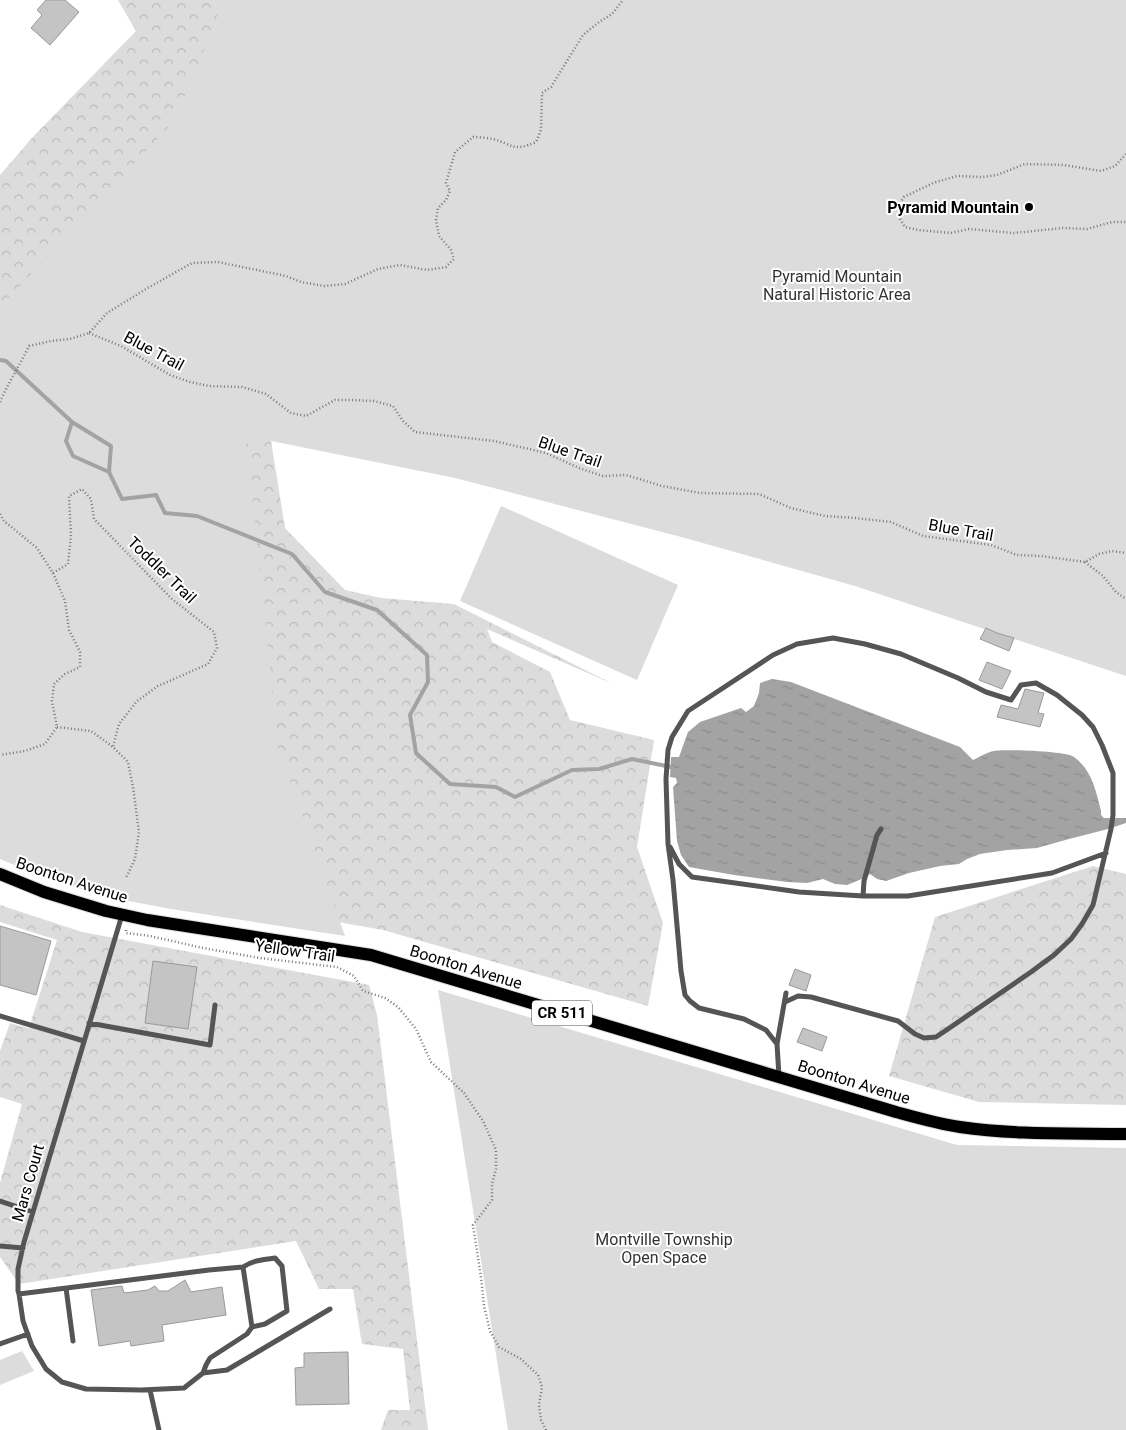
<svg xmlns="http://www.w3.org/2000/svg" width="1126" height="1430" font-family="Roboto,sans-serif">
	<defs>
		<pattern id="forest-crowns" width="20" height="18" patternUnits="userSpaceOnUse" patternTransform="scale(1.25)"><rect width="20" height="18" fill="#dcdcdc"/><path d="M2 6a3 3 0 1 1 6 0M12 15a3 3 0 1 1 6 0" fill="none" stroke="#bbb"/></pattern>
		<pattern id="water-ripples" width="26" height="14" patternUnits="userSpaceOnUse" patternTransform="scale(1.25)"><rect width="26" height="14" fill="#a3a3a3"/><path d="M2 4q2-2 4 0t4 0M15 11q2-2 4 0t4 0" fill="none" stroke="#8b8b8b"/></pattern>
	</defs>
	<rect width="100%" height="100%" fill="#fff"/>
	<path fill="url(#forest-crowns)" d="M118,0H466L230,185L285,528L345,590L381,598L454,604L613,684L487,629L492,642L550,672L570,720L654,740L637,847L663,923L648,1006L383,930L139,887L0,792V175L31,139L136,31Z
		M1093,866L1126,874V1105L979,1102L889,1076L935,917Z
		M0,905L82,932L369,985L377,1015L428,1430H381L388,1410H410L403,1349L362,1344L353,1289H319L296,1241L19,1284L0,1257V1183L22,1104L0,1097V1051L10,1023L29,1028L57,940L0,922Z"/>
	<path fill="#dcdcdc" d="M224,0H1126V676L855,586L685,538L455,478L246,436L278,747L345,936L171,909L102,896L24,869L0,859V307L175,120Z
		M501,506L678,585L637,680L460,601Z
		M438,990L957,1145L1126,1148V1430H508Z
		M22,1351L34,1371L0,1385V1360Z"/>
	<path fill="url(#water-ripples)" d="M772,679L791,682L960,747L973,760C980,757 987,752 994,751C1005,749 1067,751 1074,757C1092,770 1096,791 1101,811V815L1104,818H1126V823L1108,829L1069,839L1037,848L1007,850L980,854L967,859L959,864L940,866L909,873L886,881L877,879L870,874L864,878L847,885L835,884L823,879L807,883L787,882L734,875L689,867L681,855L677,841L673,787L677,783L676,778L670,777L671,757H679L688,732L700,722L741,708L746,712L754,706L759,693L760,683Z"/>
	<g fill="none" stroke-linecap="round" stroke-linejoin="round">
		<path stroke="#a3a3a3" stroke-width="4" d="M0,360L6,361L72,422L66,441L73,456L109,472L122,499L156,495L165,513L197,516L292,554L325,592L377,610L427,655L428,682L410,715L416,753L450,784L496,787L515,797L572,770L599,769L632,759L671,767
			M72,422L111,446L109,472"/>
	</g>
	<path fill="#c4c4c4" stroke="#999" d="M46,0H65L79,12L50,45L31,28L42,15L37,10Z
		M986,628L997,633L1014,638L1009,651L980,639Z
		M987,662L1011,671L1002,689L979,680Z
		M1025,689L1044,693L1038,713L1044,714L1040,727L997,717L1001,705L1018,709Z
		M0,926L51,941L36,995L0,985Z
		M153,961L197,967L188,1029L145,1023Z
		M795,969L811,975L806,991L789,985Z
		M803,1028L827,1037L822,1051L797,1042Z
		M185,1280L191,1292L222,1287L226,1315L162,1325L164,1341L131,1346L130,1341L99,1346L91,1290L122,1286L124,1293L148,1290L155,1286L159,1291H168Z
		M348,1352L349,1404L296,1405L295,1368L304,1367V1353Z"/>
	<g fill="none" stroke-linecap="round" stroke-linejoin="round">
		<defs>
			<path id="primary" d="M0,874L44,892L106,911L147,920L371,955L896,1112C918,1118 939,1124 960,1127C1015,1135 1071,1133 1126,1134"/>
		</defs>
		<use href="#primary" stroke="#dbdbdb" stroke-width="14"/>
		<path stroke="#777" stroke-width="2.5" stroke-dasharray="1 2.5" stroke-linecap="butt" d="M1126,154L1115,166L1101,171L1064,165L1025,164L997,175L983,177L957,176L933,183L904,197L898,206L900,219L905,227L918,230L951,233L969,229L1014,233L1063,228L1087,229L1112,222H1126
			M89,333L121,346L170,375L190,382L209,386L242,387L266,394L291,413L306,416L335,400H352L374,401L393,406L403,421L415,432L494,441L546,453L579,468L603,476L626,475L662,486L700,493L759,494L791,508L825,516L855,518L891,522L923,536L991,545L1017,555L1041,556L1085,562L1099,554L1112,551L1126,553
			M0,402C8,383 20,365 29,346L51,341L70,339L89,333L107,313L146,289L192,263L218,262L286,276L301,282L324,286L345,284L378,269L400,265L427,270L446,267L454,259L451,250L439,236L436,220L438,208L446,200L450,191L446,183L455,152L473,137C479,137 487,138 493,139C514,145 513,152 536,142L541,130L542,93L551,87L583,35L599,22L612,14L623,0
			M0,514L4,521L37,548L53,573L65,601L69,630L80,652V667L65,674L54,684L52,701L57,727L45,744L25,751L0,755
			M1085,562L1103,576L1116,592L1126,599
			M53,573L68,564L71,535L69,496L82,489L91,499L94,519L172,599L214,632L217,648L208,664L158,686L137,701L119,724L113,747
			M57,727L91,731L113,747L128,762L133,787L139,832L135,859L126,878
			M126,930V933L150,936L203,948L260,958L337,967L354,976L363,991L385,998L398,1007L416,1029L431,1062L464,1093L483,1121L496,1150V1169L492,1184V1200L473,1225L481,1277L484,1306L490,1331L499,1347L521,1359L538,1375L542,1387L539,1405L541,1420L546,1430"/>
		<path stroke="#555" stroke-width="5" d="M670,847L679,864L692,877L799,892L863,896H908L1052,873L1106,853
			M863,896L864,881L877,835L881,829
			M0,1016L84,1041
			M89,1023L210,1045L215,1005
			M777,1044L766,1030L744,1019L699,1008L690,1001L685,995L681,971L673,880L668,844L666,779L668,750L672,737L688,711L773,655L797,644L833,638L865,644L901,654L958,678L986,692L1011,700L1021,685L1036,683L1057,695L1082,715L1093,727L1102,745L1113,773V815L1111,829L1093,905L1082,924L1071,939L1054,955L1031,972L948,1029L936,1037L924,1038L915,1034L898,1021L811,997L798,996L785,1002
			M779,1076L777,1044L786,993
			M0,1201L33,1212
			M0,1246L23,1248
			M243,1267C253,1260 263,1260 275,1258L282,1266L287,1311L265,1324L252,1327
			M66,1288L73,1341
			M19,1294L209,1270L243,1267L252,1327L247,1334L210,1358L206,1365L203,1373L184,1388L141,1390L86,1389L62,1382L46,1369L32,1346L23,1321L19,1294L18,1291V1269L24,1242L122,915
			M0,1344L28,1334
			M203,1373L227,1370L330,1309
			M150,1390L159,1430"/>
		<use href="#primary" stroke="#000" stroke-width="12"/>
	</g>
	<circle fill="#000" stroke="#fff" stroke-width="2" cx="1029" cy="207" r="5"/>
	<g text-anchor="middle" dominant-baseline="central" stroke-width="4" stroke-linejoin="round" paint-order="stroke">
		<rect fill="#fff" stroke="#4c4c4c" stroke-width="1" x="532" y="1000.5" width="60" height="25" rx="4"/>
		<g font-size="15" font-weight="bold" fill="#000">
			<text x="562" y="1013">CR 511</text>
		</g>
		<g font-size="16" font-weight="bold" fill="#000" stroke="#fff" text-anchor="end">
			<text x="1019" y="207">Pyramid Mountain</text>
		</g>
		<g font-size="16" fill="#333" stroke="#fff">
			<text x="837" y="276">Pyramid Mountain<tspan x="837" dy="18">Natural Historic Area</tspan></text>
			<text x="664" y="1239">Montville Township<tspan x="664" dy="18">Open Space</tspan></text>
		</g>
		<g font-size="16" fill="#000" stroke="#fff">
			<text transform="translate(154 351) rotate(28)">Blue Trail</text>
			<text transform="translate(570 452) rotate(19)">Blue Trail</text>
			<text transform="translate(961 530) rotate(10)">Blue Trail</text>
			<text transform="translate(162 570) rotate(44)">Toddler Trail</text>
			<text transform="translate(72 880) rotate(18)">Boonton Avenue</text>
			<text transform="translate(295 951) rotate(8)">Yellow Trail</text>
			<text transform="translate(466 967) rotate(17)">Boonton Avenue</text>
			<text transform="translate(854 1082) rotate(17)">Boonton Avenue</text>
			<text transform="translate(28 1183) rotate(-74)">Mars Court</text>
		</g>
	</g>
</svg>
